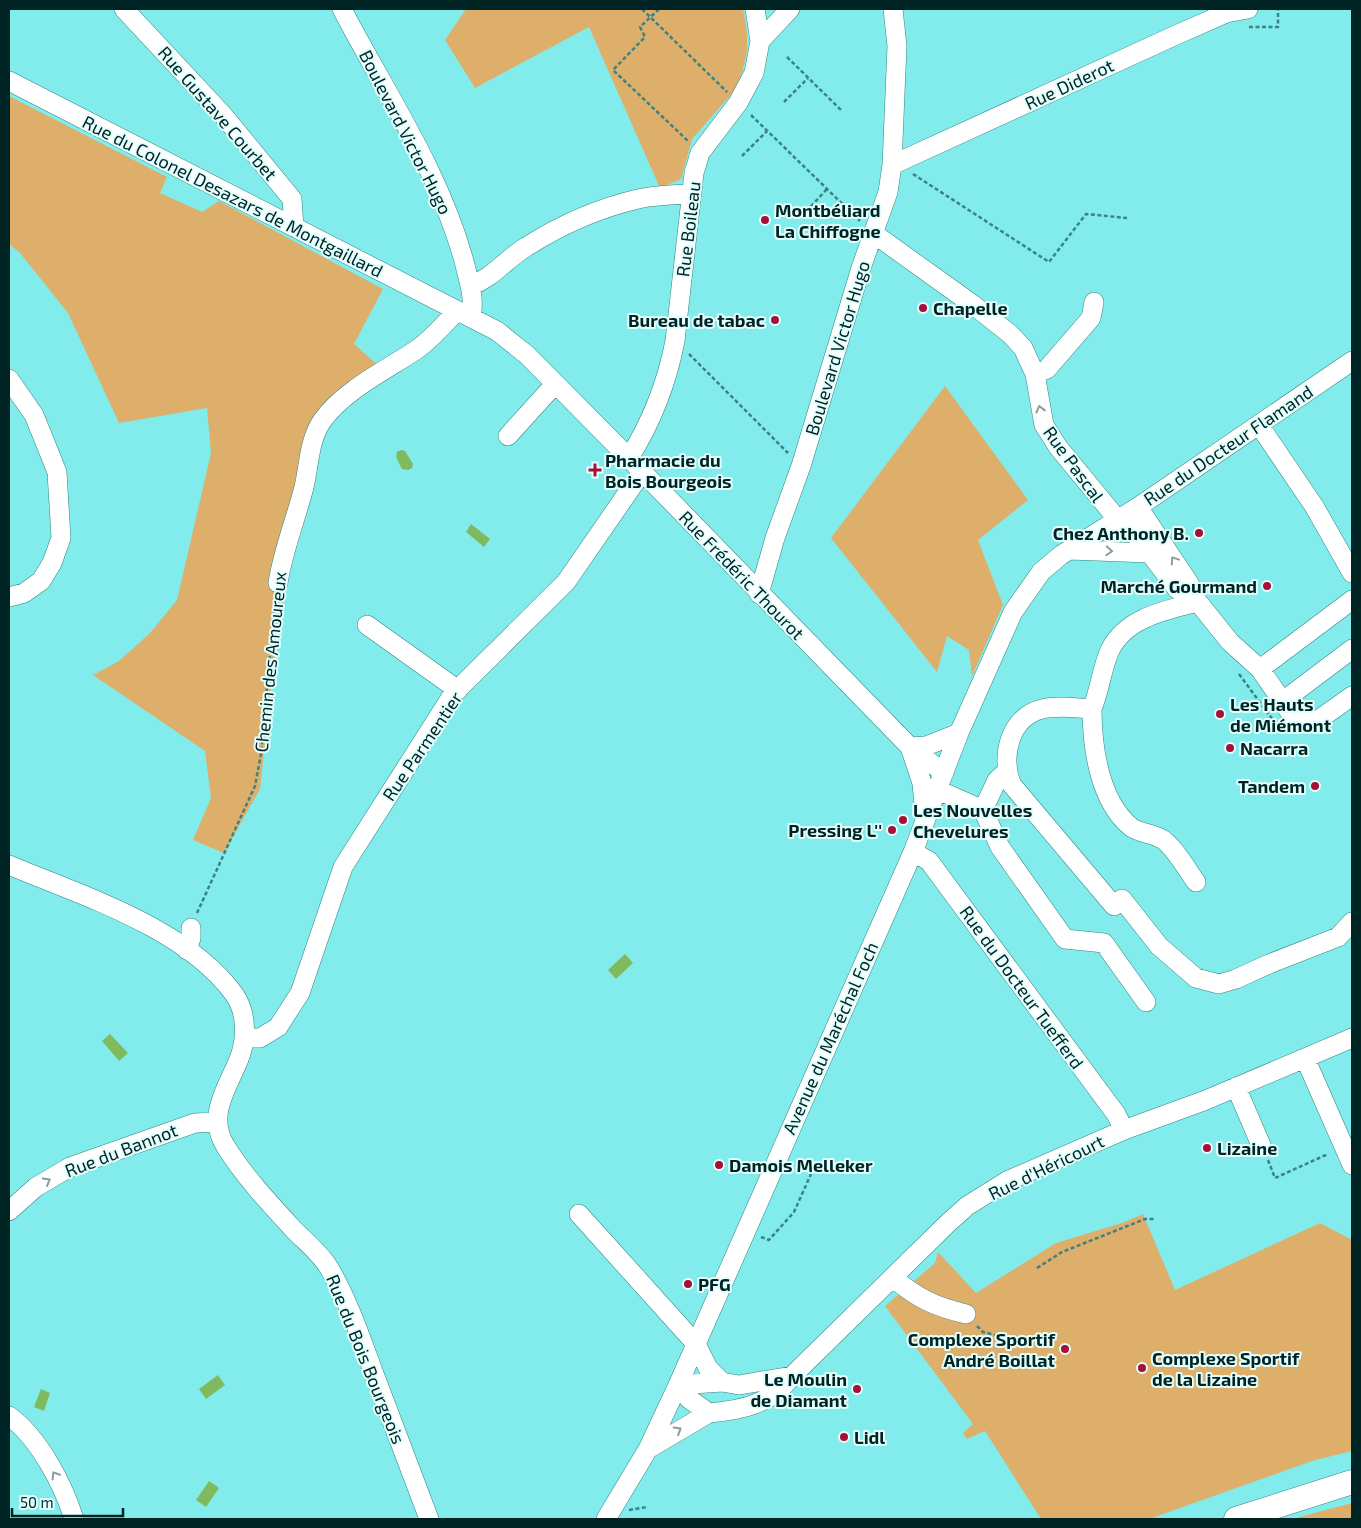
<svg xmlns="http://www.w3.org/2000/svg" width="1361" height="1528" font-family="'Exo 2',sans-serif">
	<rect width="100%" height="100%" fill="#81eceb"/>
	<path fill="#deaf6b" d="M466,9H743L747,31V51L743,69L736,89L692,139L681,179L660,188L589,27L475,88L445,40Z
		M9,96L167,177L160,193L202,212L219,201L383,289L354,344L380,367L313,425L284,565L260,789L224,853L193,840L211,798L205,751L93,675L119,661L150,633L177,600L211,453L207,408L119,423L68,313L20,253L9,244Z
		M945,386L1028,500L978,540L1003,605L972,676L969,650L947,636L937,672L831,538Z
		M1143,1214L1175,1290L1320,1223L1352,1240V1451L1315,1460L1149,1519H1041L985,1431L967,1439L963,1433L973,1424L885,1306L935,1263L938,1252L976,1293L1056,1243L1125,1222Z
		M1352,1503V1519H1292Z"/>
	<path fill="#80ba5e" d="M401,450L405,451L413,464L412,468L408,470L402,469L396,457L397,452Z
		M471,524L490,539L484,547L466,532Z
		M625,954L633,963L616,979L608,970Z
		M110,1034L128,1053L119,1061L102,1041Z
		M218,1375L225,1385L206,1399L199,1389Z
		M41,1389L50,1393L44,1411L34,1407Z
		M209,1481L219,1488L206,1507L196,1500Z"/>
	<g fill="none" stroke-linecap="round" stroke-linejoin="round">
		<defs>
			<path id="minor" d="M124,9L223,115L292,199L294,227
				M342,9C385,92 441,173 465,265C469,282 475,298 471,317
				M760,41L790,9
				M9,81L497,331L527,355L629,458L910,747L944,773
				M892,165L1176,35L1226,13L1248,9
				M873,233L972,304L1010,334L1023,348L1035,374L1044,425L1058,447L1118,520
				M470,286C493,278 506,259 526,247C559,226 599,208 638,199C655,195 674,195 691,194
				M1035,374L1047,369L1091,318L1094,302
				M9,379L34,415L57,472L61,538L52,563L41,581L24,593L9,597
				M1259,425L1314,506L1352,573
				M508,436L555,384
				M629,458C651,423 667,382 675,341L694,173L700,153L738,103L754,73L760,41L755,9
				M1138,507L1189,583L1198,602L1230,642L1260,669L1296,721L1318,720L1352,696
				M1127,514L1136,535L1177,589L1198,602
				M1070,550L1149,553
				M278,583C283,550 296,519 304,487C309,466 309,440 322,421C343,391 386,370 416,350C431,340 444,324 457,311
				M759,594L775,538L801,466L861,268L888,192L892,165L897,46L893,9
				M1198,602C1167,610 1126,617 1110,650C1102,667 1100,690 1092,709C1076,708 1058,705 1042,709C1009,717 1000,758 1012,785L1114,906L1122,899L1159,946L1196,978L1219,984L1236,979L1269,964L1338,937L1352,922
				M367,625L458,690
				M1260,669L1352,600
				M1283,701L1352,649
				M1092,709C1092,746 1099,801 1131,827C1139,833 1150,833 1160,838C1172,843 1188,871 1196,882
				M910,747L922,783L925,816
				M910,747L926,746L959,733
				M938,790L983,810L997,780L1006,772
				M983,810L1000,847L1065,939L1104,943L1146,1002
				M913,852L929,861L1116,1114L1124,1130
				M9,865C82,896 185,927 234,994C247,1012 247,1039 239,1059C227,1089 206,1116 226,1147C244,1176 271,1205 294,1230C306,1242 321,1254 329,1268C348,1300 360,1336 373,1371C392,1420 410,1470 429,1519
				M187,950L191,938V928
				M246,1038H260L278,1027L300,993L343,867L453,694L566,582L642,472
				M1305,1058L1352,1165
				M1236,1087L1261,1145
				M9,1211L36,1187L70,1167L195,1123L216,1122
				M579,1214L696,1344L708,1368L722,1382
				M893,1278C919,1299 933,1306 966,1314
				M678,1385L689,1399L709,1413C743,1410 771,1404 792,1376L947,1224L967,1206L1007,1181L1124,1130L1206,1100L1352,1038
				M678,1385L722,1382L739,1385L792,1376
				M9,1416C39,1438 63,1484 74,1519
				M648,1449L709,1413
				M606,1519L648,1449L678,1385L913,852L959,733L1013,612L1041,572L1061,555L1138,507L1352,361"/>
			<path id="major" d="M1236,1519L1352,1482"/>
		</defs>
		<use href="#minor" stroke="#308585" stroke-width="20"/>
		<use href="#major" stroke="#308585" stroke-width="25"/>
		<path stroke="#3d8282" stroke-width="2.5" stroke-dasharray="4 2.5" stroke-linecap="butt" d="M642,9L727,92
			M659,9L640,27L645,37L613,70L688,141
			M1249,27H1278V9
			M787,57L841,110
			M784,102L808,78
			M751,115L860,221
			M742,156L767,131
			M913,174L1049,262L1086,214L1127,218
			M802,216L827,189
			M689,354L788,453
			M1239,674L1273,720
			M197,913L255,786L261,754L275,600
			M1268,1160L1275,1178L1328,1154
			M761,1237L769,1240L794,1212L811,1174
			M1037,1268L1062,1252L1145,1219H1155
			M977,1326L983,1332L1016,1340
			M629,1510L647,1507"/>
		<use href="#minor" stroke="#fff" stroke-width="19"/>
		<use href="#major" stroke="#fff" stroke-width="24"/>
	</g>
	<defs><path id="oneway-chevron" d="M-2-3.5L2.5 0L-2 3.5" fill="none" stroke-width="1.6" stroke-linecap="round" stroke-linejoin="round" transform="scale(1.25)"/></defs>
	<g stroke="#8c9c9c">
		<use href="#oneway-chevron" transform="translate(1040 409) rotate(-104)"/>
		<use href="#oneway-chevron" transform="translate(1109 551) rotate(3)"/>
		<use href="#oneway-chevron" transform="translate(1174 560) rotate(-124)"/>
		<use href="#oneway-chevron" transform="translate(47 1181) rotate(-30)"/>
		<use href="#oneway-chevron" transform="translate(678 1430) rotate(-31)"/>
		<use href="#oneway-chevron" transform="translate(55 1475) rotate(-122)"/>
	</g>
	<g fill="#a70e38" stroke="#e2fffe" stroke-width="2">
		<circle cx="765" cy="220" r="5"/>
		<circle cx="923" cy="308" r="5"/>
		<circle cx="775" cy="320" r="5"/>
		<path d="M592.5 462.5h5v5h5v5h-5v5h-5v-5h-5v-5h5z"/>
		<circle cx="1199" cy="533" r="5"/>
		<circle cx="1267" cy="586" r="5"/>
		<circle cx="1220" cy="714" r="5"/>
		<circle cx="1230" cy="748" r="5"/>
		<circle cx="1315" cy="786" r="5"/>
		<circle cx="903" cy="820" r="5"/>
		<circle cx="892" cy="830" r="5"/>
		<circle cx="1207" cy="1148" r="5"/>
		<circle cx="719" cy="1165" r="5"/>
		<circle cx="688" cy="1284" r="5"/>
		<circle cx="1065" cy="1349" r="5"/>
		<circle cx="1142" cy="1368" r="5"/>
		<circle cx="857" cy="1389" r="5"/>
		<circle cx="844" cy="1437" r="5"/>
	</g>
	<g text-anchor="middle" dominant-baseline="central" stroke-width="4" stroke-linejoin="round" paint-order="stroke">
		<g font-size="18" fill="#002323" stroke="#e2fffe">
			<text transform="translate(1069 84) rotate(-25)">Rue Diderot</text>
			<text transform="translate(218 113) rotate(49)">Rue Gustave Courbet</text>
			<text transform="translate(406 132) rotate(63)">Boulevard Victor Hugo</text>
			<text transform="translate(233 196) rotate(27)">Rue du Colonel Desazars de Montgaillard</text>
			<text transform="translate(688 229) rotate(-83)">Rue Boileau</text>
			<text transform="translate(837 348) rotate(-73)">Boulevard Victor Hugo</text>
			<text transform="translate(1228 445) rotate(-34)">Rue du Docteur Flamand</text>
			<text transform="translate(1074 464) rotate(54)">Rue Pascal</text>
			<text transform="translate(742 575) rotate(46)">Rue Frédéric Thourot</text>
			<text transform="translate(270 662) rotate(-84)">Chemin des Amoureux</text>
			<text transform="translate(422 746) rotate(-56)">Rue Parmentier</text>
			<text transform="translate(1022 987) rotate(54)">Rue du Docteur Tuefferd</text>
			<text transform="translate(830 1038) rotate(-66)">Avenue du Maréchal Foch</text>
			<text transform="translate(121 1150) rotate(-21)">Rue du Bannot</text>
			<text transform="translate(1046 1167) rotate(-26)">Rue d'Héricourt</text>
			<text transform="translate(366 1359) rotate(68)">Rue du Bois Bourgeois</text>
		</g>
		<g font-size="18" font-weight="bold" fill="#002323" stroke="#e2fffe" text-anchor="start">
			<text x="775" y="210">Montbéliard<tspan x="775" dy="21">La Chiffogne</tspan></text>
			<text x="933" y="308">Chapelle</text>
			<text x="765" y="320" text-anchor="end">Bureau de tabac</text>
			<text x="605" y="460">Pharmacie du<tspan x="605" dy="21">Bois Bourgeois</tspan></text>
			<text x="1189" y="533" text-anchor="end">Chez Anthony B.</text>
			<text x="1257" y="586" text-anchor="end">Marché Gourmand</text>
			<text x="1230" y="704">Les Hauts<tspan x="1230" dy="21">de Miémont</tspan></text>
			<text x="1240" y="748">Nacarra</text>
			<text x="1305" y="786" text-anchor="end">Tandem</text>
			<text x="913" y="810">Les Nouvelles<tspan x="913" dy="21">Chevelures</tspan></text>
			<text x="882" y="830" text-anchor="end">Pressing L''</text>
			<text x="1217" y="1148">Lizaine</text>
			<text x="729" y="1165">Damois Melleker</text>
			<text x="698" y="1284">PFG</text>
			<text x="1055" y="1339" text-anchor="end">Complexe Sportif<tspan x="1055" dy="21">André Boillat</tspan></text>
			<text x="1152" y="1358">Complexe Sportif<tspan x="1152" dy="21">de la Lizaine</tspan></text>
			<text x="847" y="1379" text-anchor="end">Le Moulin<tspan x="847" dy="21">de Diamant</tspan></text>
			<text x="854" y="1437">Lidl</text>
		</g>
	</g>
	<rect width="1361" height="1528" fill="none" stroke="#002323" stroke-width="20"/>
	<path d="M12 1508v8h111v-8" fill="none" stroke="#002323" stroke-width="2.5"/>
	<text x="20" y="1508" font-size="15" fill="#002323" stroke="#e2fffe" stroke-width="4" paint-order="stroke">50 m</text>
</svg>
